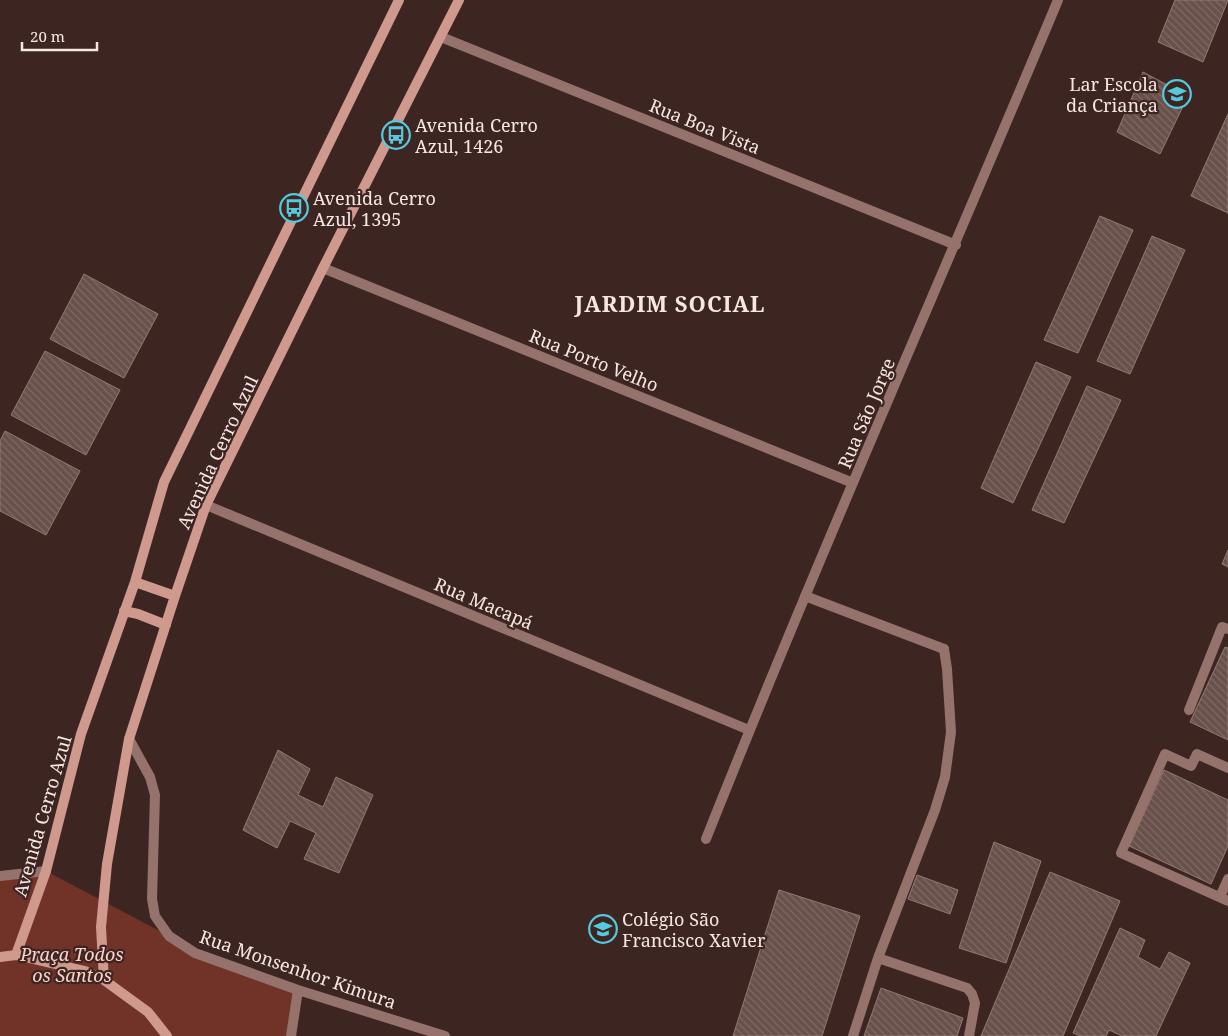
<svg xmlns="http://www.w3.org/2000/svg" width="1228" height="1036" font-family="'Noto Serif',serif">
	<defs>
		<pattern id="building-back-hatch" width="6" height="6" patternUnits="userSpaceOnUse" patternTransform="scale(1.25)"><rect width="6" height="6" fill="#69504a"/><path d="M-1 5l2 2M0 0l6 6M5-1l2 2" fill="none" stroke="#7f6964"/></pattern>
	</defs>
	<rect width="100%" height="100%" fill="#3d2622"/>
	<path fill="#713227" d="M46,871L169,936L195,953L298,990L291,1036H0V876Z"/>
	<path fill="url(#building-back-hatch)" stroke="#947873" d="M1175,0H1228L1203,62L1158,42Z
		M1143,72L1188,96L1160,154L1117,132Z
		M1228,114V213L1191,196Z
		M1100,216L1133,230L1078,353L1044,340Z
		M1152,236L1185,250L1130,374L1097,361Z
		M84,274L158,314L124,378L50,339Z
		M45,351L120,390L86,455L11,415Z
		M1036,362L1071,377L1013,503L981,488Z
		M1087,386L1121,400L1064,523L1032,510Z
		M5,431L80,471L46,535L0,511V441Z
		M1228,550V567L1222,564Z
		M1225,647L1228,648V740L1190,722Z
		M278,750L310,769L298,795L323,807L336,777L373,795L339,873L304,859L316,833L290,821L277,848L243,830Z
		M1164,770L1228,800V846L1211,884L1129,846Z
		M994,842L1041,861L1006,963L959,948Z
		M1050,872L1120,901L1063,1036H981Z
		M917,875L958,890L950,914L908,899Z
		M779,890L860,916L822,1036H733Z
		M1120,928L1145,940L1138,957L1160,969L1169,952L1190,963L1156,1036H1122L1109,1030L1106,1036H1080L1073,1033Z
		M881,988L963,1018L957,1036H864Z"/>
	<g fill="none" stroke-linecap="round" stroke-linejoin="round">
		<path stroke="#95726b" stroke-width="10" d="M878,958L935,810L945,777L951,732L947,669L944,649
			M853,1036L878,958L967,988L972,994L975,1003L969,1036"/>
		<path stroke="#95726b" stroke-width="10" d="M441,37L956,245
			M323,268L853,483
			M206,505L749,730
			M805,596L944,649
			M1189,710L1222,627L1228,629
			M129,739L150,777L155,795L152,899L155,916L169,936L195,953L298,990L445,1036
			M1228,768L1197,754L1191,766L1165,754L1121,853L1228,901
			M706,839C818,557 941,280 1058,0
			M0,876L46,871
			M1220,897L1228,879
			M291,1036L298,990"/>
		<path stroke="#d0998e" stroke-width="10" d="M135,582L175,596
			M124,611L138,614L166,625
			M16,955L46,871L81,734L135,582L164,482L399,0
			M0,957L16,955L85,971L104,980L148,1012L167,1036
			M104,980L101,927L107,864L129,739L175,596L206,505L323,268L459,0"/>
	</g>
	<defs>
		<symbol id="school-ring" viewBox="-11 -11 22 22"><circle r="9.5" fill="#3d2622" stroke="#55cadf" stroke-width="1.5"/><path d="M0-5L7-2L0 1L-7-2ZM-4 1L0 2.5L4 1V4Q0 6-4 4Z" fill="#55cadf"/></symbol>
		<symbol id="bus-ring" viewBox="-11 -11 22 22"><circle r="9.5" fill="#3d2622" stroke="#55cadf" stroke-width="1.5"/><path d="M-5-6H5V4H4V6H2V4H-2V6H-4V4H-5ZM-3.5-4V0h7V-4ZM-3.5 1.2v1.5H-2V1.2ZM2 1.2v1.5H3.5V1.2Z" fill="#55cadf"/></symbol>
	</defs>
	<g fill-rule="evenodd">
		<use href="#school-ring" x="1161" y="78" width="32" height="32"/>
		<use href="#bus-ring" x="380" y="119" width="32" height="32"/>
		<use href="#bus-ring" x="278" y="192" width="32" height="32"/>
		<use href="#school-ring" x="587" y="913" width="32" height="32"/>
	</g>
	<g text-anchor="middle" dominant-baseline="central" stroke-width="4.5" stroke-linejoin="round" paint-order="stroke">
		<g font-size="18" fill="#f7e7e3" stroke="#3d2622" text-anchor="start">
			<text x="1158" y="84" text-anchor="end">Lar Escola<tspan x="1158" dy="21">da Criança</tspan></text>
			<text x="415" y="125">Avenida Cerro<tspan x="415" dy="21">Azul, 1426</tspan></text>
			<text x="313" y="198">Avenida Cerro<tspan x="313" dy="21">Azul, 1395</tspan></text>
			<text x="622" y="919">Colégio São<tspan x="622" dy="21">Francisco Xavier</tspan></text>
		</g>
		<g font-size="18" fill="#f7e7e3" stroke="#3d2622">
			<text transform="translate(705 126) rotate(22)">Rua Boa Vista</text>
			<text transform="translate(594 360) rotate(22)">Rua Porto Velho</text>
			<text transform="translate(866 413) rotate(-67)">Rua São Jorge</text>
			<text transform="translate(217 452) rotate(-65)">Avenida Cerro Azul</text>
			<text transform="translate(484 603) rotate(23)">Rua Macapá</text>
			<text transform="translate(42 816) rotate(-74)">Avenida Cerro Azul</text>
			<text transform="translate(298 969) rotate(19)">Rua Monsenhor Kimura</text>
		</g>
		<g font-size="18" font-style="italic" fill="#fed1c8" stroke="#3d2622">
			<text x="72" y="954">Praça Todos<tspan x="72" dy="21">os Santos</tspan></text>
		</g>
		<g font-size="22" font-weight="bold" letter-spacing="1" fill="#f7e7e3" stroke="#3d2622">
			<text x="670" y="303">JARDIM SOCIAL</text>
		</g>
	</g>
	<path d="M22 42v8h75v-8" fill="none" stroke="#f7e7e3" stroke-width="2.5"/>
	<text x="30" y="42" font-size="15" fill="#f7e7e3" stroke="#3d2622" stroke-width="4" paint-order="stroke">20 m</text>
</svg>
